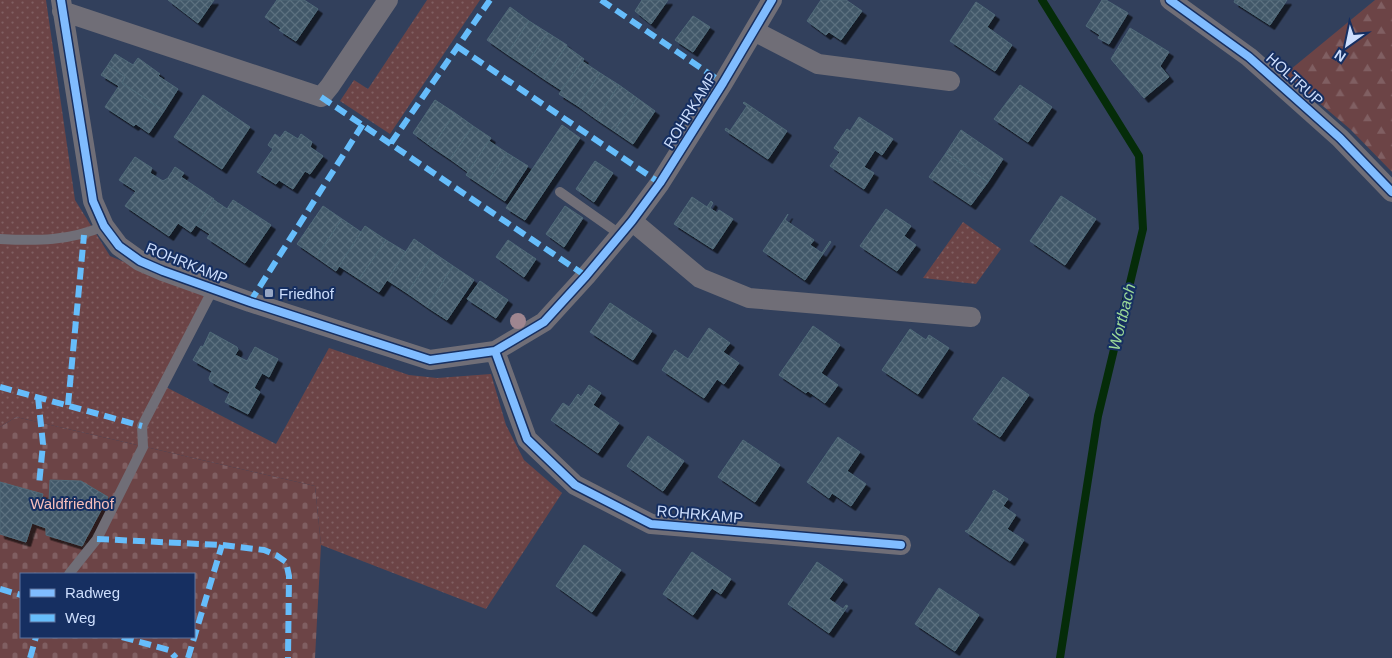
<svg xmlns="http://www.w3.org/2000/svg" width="1392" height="658" font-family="Helvetica,sans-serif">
	<defs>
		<pattern id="forest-firs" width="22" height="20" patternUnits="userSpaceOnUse" patternTransform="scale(1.25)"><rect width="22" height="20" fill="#6c4446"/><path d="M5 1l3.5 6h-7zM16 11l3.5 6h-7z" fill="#805f62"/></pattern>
		<pattern id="cemetery-stones" width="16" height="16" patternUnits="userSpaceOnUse" patternTransform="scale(1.25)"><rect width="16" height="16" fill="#6c4446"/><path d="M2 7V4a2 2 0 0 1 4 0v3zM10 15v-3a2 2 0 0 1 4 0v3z" fill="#805f62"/></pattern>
		<pattern id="park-dots" width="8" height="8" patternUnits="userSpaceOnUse" patternTransform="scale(1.25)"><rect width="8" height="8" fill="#6c4446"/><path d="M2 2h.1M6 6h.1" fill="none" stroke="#805f62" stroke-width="1.8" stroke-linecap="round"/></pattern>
		<pattern id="building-cross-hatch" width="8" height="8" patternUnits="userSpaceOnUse" patternTransform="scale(1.25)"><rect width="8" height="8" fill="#425969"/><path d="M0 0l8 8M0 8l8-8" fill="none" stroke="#5c707f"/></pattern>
		<filter id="shadow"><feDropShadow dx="4.5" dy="4.5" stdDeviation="0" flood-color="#0009"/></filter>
	</defs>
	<rect width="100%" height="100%" fill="#32405c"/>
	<path fill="url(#forest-firs)" d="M1375,0H1392V172L1350,129L1285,74Z"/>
	<path fill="url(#cemetery-stones)" fill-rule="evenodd" d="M16,417L315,486L321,545L315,658H0V427ZM21,574H194V637H21Z"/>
	<path fill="url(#park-dots)" d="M0,0H46L75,200L110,256L208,297L164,386L276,444L329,348L409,375L437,378L491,374L506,425L524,460L562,493L486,609L321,545L315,486L16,417L0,427Z
		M427,0H480L390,134L340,101L354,80L368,89Z
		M963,222L1001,249L976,284L923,278Z"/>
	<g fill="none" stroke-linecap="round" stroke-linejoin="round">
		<path stroke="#052c09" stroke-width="8" d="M1042,0L1139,156L1143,229L1098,416L1060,658"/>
	</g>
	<path fill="url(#building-cross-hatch)" stroke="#506a79" filter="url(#shadow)" d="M168,0H214L198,23Z
		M277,0H304L318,9L296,41L279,30L281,28L265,17Z
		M642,0H668L651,24L635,11Z
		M821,0H846L862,11L841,40L829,32L826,35L807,21Z
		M1102,0H1106L1128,13L1109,44L1098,38L1100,35L1086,26Z
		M1235,0H1287L1270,25L1234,2Z
		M976,2L995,15L987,27L1012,45L995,71L950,41Z
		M510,7L529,21L507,54L487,40Z
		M693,16L710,27L693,52L675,40Z
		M529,21L548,33L525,66L507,54Z
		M1130,28L1169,52L1160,66L1169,77L1144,98L1111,59Z
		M548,33L567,45L544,79L525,66Z
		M566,46L584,59L561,90L544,79Z
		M115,54L133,65L138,58L160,74L158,76L178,89L164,111L122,83L125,77L108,65Z
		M582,61L600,73L578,106L559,94Z
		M108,65L125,77L122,83L164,111L149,133L136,124L134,126L105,107L119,86L101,75Z
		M600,73L619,85L596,119L578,106Z
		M619,85L637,98L614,131L596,119Z
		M1020,85L1052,107L1028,142L994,119Z
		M203,95L250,127L222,169L174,137Z
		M637,98L655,111L633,144L614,131Z
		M435,100L455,113L432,147L413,133Z
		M744,102L787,131L768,159L725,130L726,128L730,131L747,106L743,103Z
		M455,113L473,126L450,159L432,147Z
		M859,117L893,139L882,155L875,150L864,167L874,173L864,189L830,166L840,152L834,148L847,129L850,131Z
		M562,125L580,138L525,220L506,208Z
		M473,126L491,138L468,172L450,159Z
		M961,130L1003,159L988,182L946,153Z
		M285,131L298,139L301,134L312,142L310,147L323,156L310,174L305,171L293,189L279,180L276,184L257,172L273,149L268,145L275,134L280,138Z
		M489,141L507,153L484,187L466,175Z
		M507,153L528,166L505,201L484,187Z
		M946,153L988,182L971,205L929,177Z
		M135,157L152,168L150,173L163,181L168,178L175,167L184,173L181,177L214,199L191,232L178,223L169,236L125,206L136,191L119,180Z
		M595,161L613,173L594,202L576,189Z
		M1061,196L1096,219L1065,265L1030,241Z
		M692,197L707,207L711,201L713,203L710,208L717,213L719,210L733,219L713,249L674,224Z
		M214,200L227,209L233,200L271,225L245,263L207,238L210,234L196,225Z
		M323,206L342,219L316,257L297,244Z
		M565,206L583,218L564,247L546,234Z
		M886,209L911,226L904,236L916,245L897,271L860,246Z
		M788,214L785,220L814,240L810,245L822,253L830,241L831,242L805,280L763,251Z
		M342,219L361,232L336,271L316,257Z
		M365,226L386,240L359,279L339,266Z
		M414,239L434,253L407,293L387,280Z
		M386,240L406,252L379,292L359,279Z
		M508,240L536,259L524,277L496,257Z
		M434,253L453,266L427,307L407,293Z
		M453,266L474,280L447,320L427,307Z
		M480,281L508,300L496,318L467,299Z
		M610,303L652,331L633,360L590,332Z
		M813,326L840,345L821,373L838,385L825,403L808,391L806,393L779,375Z
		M709,328L730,343L723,352L739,363L724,384L717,379L704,398L662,370L675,350L688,359Z
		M910,329L926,340L929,335L949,348L918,394L882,370Z
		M210,332L237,347L238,350L235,355L247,361L255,347L278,359L269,377L262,373L254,388L260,392L248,414L225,402L230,392L210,381L209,378L212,371L193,360L201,346L203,347Z
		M1003,377L1029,395L1000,437L973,419Z
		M589,385L601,393L593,405L619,423L598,453L551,420L563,403L569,407L578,394L581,397Z
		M648,436L684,461L663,491L627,466Z
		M838,437L860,452L847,471L866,484L851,506L832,493L829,498L807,482Z
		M743,440L780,465L755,502L718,477Z
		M50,480L81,481L108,497L82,546L46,535V528L32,523L26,542L0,534V482L43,494L42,498L49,501Z
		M994,490L1008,499L1003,506L1016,515L1007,529L1024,540L1010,561L965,531L968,530L994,492H992Z
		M584,545L621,570L592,612L556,586Z
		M692,552L731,579L721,594L712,588L693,615L663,594Z
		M817,562L843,580L829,599L843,609L846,605L848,606L829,633L788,604Z
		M939,588L979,615L955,651L915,624Z"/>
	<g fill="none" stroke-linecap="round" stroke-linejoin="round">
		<path stroke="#706e77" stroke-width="10" d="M560,192L621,235
			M0,239C37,241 70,241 104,226
			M69,574L97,539L143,447L142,426L213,289"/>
		<path stroke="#706e77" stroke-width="20" d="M61,0L93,201L104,226L119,246L140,261L163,271L250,302L430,360L495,351L544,322L586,276L632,221L660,183L723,83L772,0
			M1170,0L1249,57L1340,138L1392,192
			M62,11L321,97L330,86L388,0
			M754,31L818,64L950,81
			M632,221L700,278L749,298L971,317
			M495,351L527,439L575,485L651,524L901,545"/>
		<path stroke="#66bdfb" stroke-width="6" stroke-dasharray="12 6" stroke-linecap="butt" d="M601,0L723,83
			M458,47L660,183
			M321,97L586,276
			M391,143L490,0
			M250,302L363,124
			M0,387L142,426
			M38,397L43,444L39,485
			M68,405L84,235
			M97,539L222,545L264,550L276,555L286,562L289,576L288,658
			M0,589L21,595
			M122,637L169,650L176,658
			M30,658L36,637
			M188,658L222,545"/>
		<defs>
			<path id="cycleway" d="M61,0L93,201L104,226L119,246L140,261L163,271L250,302L430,360L495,351L544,322L586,276L632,221L660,183L723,83L772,0
				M1170,0L1249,57L1340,138L1392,192
				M495,351L527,439L575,485L651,524L901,545"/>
		</defs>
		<use href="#cycleway" stroke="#162f61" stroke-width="11"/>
		<use href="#cycleway" stroke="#80bcff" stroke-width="8"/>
	</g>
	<circle fill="#9f8690" cx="518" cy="321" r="8"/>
	<rect fill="#97a7c5" stroke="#162f61" stroke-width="2" x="264" y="288" width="10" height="10" rx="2.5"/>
	<g text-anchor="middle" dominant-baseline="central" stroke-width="4" stroke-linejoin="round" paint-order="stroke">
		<g font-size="15" fill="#cddefd" stroke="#162f61">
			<text transform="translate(1295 79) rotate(42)">HOLTRUP</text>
			<text transform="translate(690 110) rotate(-58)">ROHRKAMP</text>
			<text transform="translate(187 263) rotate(22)">ROHRKAMP</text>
			<text transform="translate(700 514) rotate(5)">ROHRKAMP</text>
		</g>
		<g font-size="15" fill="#cddefd" stroke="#162f61" text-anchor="start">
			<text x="279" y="293">Friedhof</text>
		</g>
		<g font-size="15" fill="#f8bfbb" stroke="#162f61">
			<text x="72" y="503">Waldfriedhof</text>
		</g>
		<g font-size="16" font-style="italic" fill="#9cda97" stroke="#162f61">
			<text transform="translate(1122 317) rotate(-76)">Wortbach</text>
		</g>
	</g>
	<rect x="20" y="573" width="175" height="65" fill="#162f61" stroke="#5f759f"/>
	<rect x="30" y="589" width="25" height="8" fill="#80bcff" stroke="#5f759f"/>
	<text x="65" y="598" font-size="15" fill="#cddefd">Radweg</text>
	<rect x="30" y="614" width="25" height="8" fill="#66bdfb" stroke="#5f759f"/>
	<text x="65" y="623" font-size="15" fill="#cddefd">Weg</text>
	<g transform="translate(1347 45) rotate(213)" stroke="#162f61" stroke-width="4" paint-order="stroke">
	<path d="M0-4L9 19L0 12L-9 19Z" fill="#cddefd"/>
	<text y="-8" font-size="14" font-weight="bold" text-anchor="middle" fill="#cddefd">N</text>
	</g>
</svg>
